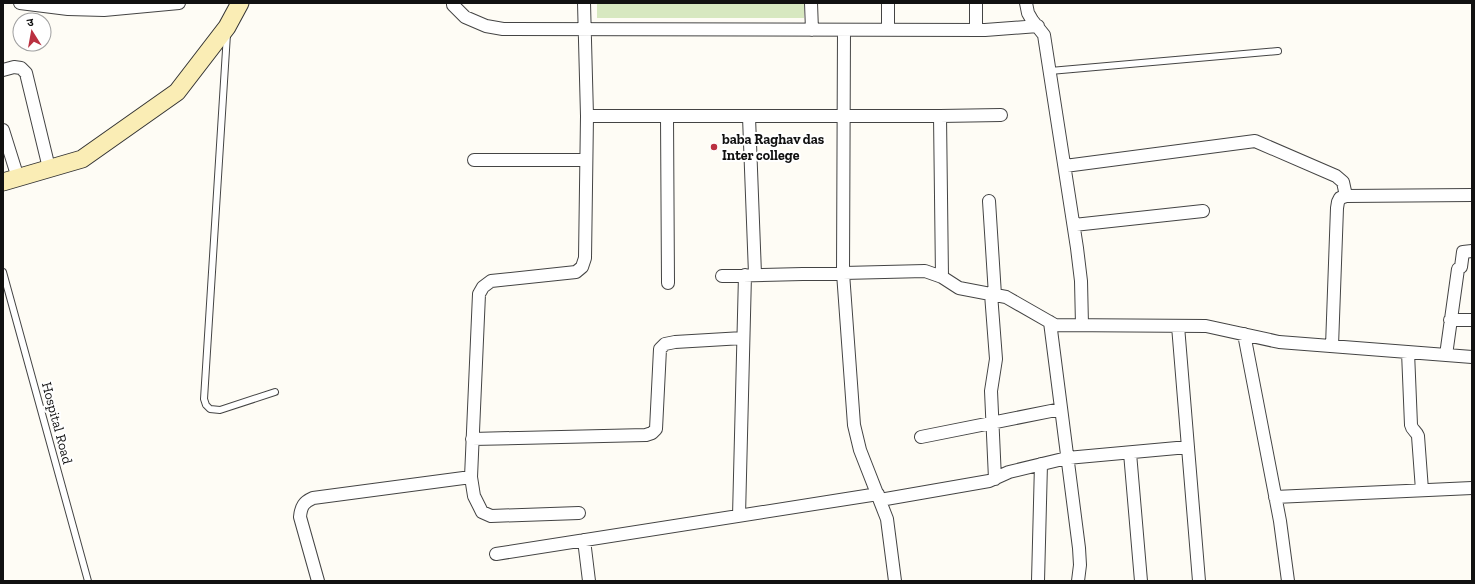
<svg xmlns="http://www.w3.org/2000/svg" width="1475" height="584" font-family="'Zilla Slab','Noto Sans Devanagari',serif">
	<rect width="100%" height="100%" fill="#fefcf5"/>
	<path fill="#d7e8c0" d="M597,3H804V18H597Z"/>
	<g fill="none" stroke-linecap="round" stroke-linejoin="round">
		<defs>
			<path id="lane" d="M227,34L204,399L206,405L210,409L220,410L275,392
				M1050,71L1278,51
				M3,272L88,581"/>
			<path id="street" d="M20,3L68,9L104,10L179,3
				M453,3V5L465,17L486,26L503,29L985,30L1038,26
				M811,3L812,30
				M976,3V30
				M1026,3L1028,13L1032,20L1044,35L1077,248L1081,281L1082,325
				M844,30L843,273L854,425L860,450L887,519L895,581
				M888,30V3
				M3,70L14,67L21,68L26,73L49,168
				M587,116H940L1001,115
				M940,116L942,277
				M667,117L668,283
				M749,117L755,274
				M3,130L18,178
				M474,160H586
				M1065,166L1255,141L1336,176L1343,182L1346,196
				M989,201L995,295
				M1074,225L1203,211
				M722,276L925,271L942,277L959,288L1006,297L1055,325L1206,326L1279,342L1472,357
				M991,294L996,359L991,391L995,479
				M1450,320H1472
				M1050,322L1079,548L1080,565L1078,581
				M1178,326L1199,581
				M1244,334L1280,521L1288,581
				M1332,346L1337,208L1338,202L1340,198L1346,196L1472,195
				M1408,352L1411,425C1412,430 1416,431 1418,436L1422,490
				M1446,355L1458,269L1461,267L1463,252L1472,251
				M921,437L1061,409
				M472,439L646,435L652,433L656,429L660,349L665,344L675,342L743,338
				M1130,453L1141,581
				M1275,497L1472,488
				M880,500L989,481L1009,472L1067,458L1188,447
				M579,513L491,516L482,512L474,496L471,477L479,294L483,287L491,281L576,272L582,267L585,258L587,116L584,3
				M739,516L745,275
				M584,540L589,581
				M496,554L878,494
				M318,581L300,517C301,506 304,502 313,498L471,477
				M1038,581L1041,464"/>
			<path id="secondary" d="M3,182L82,159L177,92L227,27L240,3"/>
		</defs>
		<use href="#lane" stroke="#444" stroke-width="8"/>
		<use href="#street" stroke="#444" stroke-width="14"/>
		<use href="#secondary" stroke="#333" stroke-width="19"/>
		<use href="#lane" stroke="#fff" stroke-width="6"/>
		<use href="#street" stroke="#fff" stroke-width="12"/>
		<use href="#secondary" stroke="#faedb5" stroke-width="17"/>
	</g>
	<circle fill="#ba3040" stroke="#fff" stroke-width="1.5" cx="714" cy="147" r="4"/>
	<g text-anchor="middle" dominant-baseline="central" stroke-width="4" stroke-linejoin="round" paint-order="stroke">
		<g font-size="14" font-weight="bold" fill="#111" stroke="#fff" text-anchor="start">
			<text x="722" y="139">baba Raghav das<tspan x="722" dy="16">Inter college</tspan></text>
		</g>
		<g font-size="14" fill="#111" stroke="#fff">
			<text transform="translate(57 423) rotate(75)">Hospital Road</text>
		</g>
	</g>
	<rect width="1475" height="584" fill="none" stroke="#111111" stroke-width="8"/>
	<g transform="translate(32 32) rotate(349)"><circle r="19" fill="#ffffff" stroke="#a0a0a0"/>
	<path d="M0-3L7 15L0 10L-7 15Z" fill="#ba3040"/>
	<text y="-6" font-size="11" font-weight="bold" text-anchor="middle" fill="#111111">उ</text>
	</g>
</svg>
